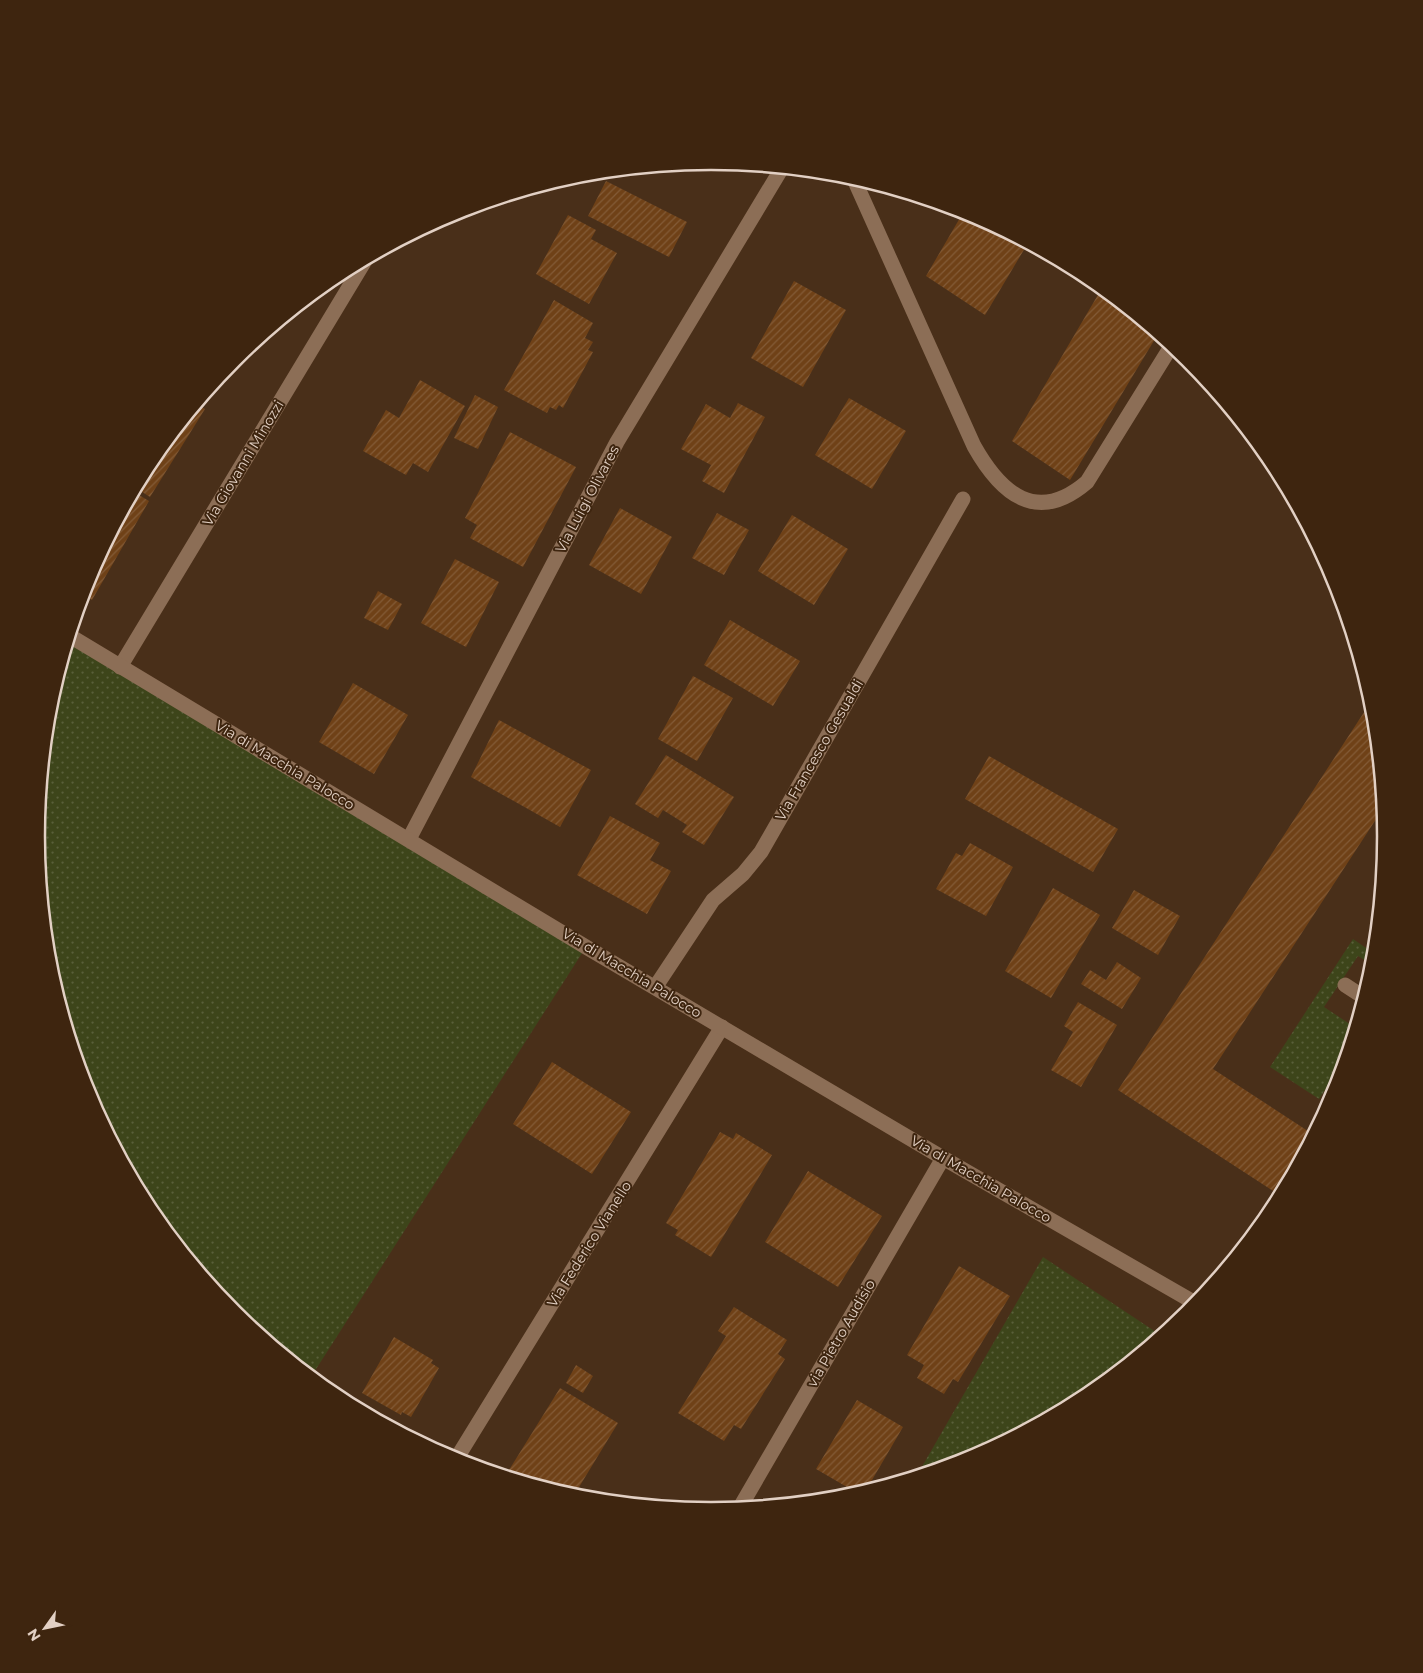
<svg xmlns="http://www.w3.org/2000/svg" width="1423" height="1673" font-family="Montserrat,sans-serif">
	<defs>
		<pattern id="grass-dots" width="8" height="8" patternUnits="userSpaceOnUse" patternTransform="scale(1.25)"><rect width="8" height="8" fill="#3d451a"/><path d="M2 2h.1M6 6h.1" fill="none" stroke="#595f3a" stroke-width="1.8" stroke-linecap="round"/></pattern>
		<pattern id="building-hatch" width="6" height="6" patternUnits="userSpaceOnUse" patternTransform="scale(1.25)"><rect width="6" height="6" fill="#6f4117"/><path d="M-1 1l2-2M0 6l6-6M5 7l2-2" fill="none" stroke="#835b37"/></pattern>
	</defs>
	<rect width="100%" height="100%" fill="#492f19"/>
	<path fill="url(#grass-dots)" d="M70,636L586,947L311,1377L234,1314L150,1211L88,1095L49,968L36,836L49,704Z
		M1353,939L1375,954L1374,966L1358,956L1324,1007L1356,1028L1347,1057L1319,1099L1270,1067Z
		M1043,1257L1162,1336L1086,1398L970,1460L916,1477Z"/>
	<path fill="url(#building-hatch)" d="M606,181L687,222L669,257L588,216Z
		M964,211L1028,243L985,315L926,276Z
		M568,215L596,230L591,239L617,253L589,304L536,274Z
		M794,281L846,310L803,387L751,358Z
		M1102,288L1158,334L1070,480L1012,441Z
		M554,300L593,323L585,338L593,342L588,350L593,352L563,408L559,405L556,410L550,407L547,413L504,390Z
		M232,361L210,399L204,395L210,388Z
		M420,380L465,406L428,472L413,463L406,475L363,451L386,410L399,418Z
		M475,395L498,407L478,449L454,438Z
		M849,398L906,431L872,489L815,455Z
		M738,403L765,417L724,493L702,481L711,465L681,449L706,404L730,418Z
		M197,404L205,409L150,497L136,488L150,461Z
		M510,432L576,467L523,567L470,538L477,525L465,518Z
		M134,492L149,501L92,600L83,594L88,578Z
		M620,508L672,537L641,594L589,565Z
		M717,513L749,530L724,575L692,558Z
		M792,515L848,549L814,605L758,571Z
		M455,559L499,582L466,647L421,623Z
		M378,591L402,604L388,630L364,618Z
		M730,620L800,661L773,706L704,665Z
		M693,676L733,698L697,761L658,739Z
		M353,683L408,715L374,774L319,742Z
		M1372,700L1384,807L1213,1069L1314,1135L1281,1196L1118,1090Z
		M499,720L591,770L560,827L471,777Z
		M666,755L734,797L704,845L682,832L687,825L663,810L658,818L635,804Z
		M989,756L1118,829L1093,872L965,799Z
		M610,816L660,843L650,860L671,871L647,914L577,875Z
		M970,843L1013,867L986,916L936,889L956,853L962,856Z
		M1053,888L1100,915L1051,998L1005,971Z
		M1134,890L1180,916L1158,955L1112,928Z
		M1117,962L1141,978L1122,1009L1081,984L1090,970L1106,980Z
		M1078,1002L1117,1025L1081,1087L1051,1070L1073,1032L1064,1026Z
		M552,1062L631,1112L592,1174L513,1124Z
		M720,1132L733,1139L736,1133L772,1155L711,1257L675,1235L678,1230L666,1223Z
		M808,1171L882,1216L838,1287L765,1242Z
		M959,1266L1010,1296L958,1382L953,1379L944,1394L917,1378L924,1365L907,1355Z
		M734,1307L787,1340L778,1354L785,1359L741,1429L734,1425L724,1441L678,1413L726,1336L718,1331Z
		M394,1337L433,1360L431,1363L439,1368L411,1417L402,1412L401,1415L362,1393Z
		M576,1365L593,1376L583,1393L566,1383Z
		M560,1388L618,1423L573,1497L532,1484L509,1470Z
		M857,1400L903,1427L865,1492L859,1494L816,1469Z"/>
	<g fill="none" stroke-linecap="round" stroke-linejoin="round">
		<path stroke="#8c6e56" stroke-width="15" d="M1345,985L1365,998"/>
		<path stroke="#8c6e56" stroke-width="15" d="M853,177L974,446C1001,494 1037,525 1087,482L1172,345
			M120,667L366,259
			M409,839L617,442L782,168
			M656,986L713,900L743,874L761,852L963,499
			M455,1461L722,1027
			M739,1509L943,1158"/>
		<path stroke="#8c6e56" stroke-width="15" d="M70,636L586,947L943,1158L1197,1304"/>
	</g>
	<g text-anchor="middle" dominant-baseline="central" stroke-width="4" stroke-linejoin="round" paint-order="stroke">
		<g font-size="14" fill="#e2d0c4" stroke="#3e250f">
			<text transform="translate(243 463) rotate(-59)">Via Giovanni Minozzi</text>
			<text transform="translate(587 499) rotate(-62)">Via Luigi Olivares</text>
			<text transform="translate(819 750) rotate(-60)">Via Francesco Gesualdi</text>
			<text transform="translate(285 765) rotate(31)">Via di Macchia Palocco</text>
			<text transform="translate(632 973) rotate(31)">Via di Macchia Palocco</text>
			<text transform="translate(981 1179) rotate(30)">Via di Macchia Palocco</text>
			<text transform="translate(589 1244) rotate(-58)">Via Federico Vianello</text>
			<text transform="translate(841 1333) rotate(-60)">via Pietro Audisio</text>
		</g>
	</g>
	<path d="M0 0H1423V1673H0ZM45 836a666 666 0 1 1 1332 0a666 666 0 1 1-1332 0Z" fill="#3e250f" fill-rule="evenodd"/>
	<path fill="none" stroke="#e2d0c4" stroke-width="2.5" d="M45 836a666 666 0 1 1 1332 0a666 666 0 1 1-1332 0Z"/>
	<g transform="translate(45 1628) rotate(237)" stroke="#3e250f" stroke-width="4" paint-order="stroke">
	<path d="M0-4L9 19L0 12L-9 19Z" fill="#e2d0c4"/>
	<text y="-8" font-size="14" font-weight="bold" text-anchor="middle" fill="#e2d0c4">N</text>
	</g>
</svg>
